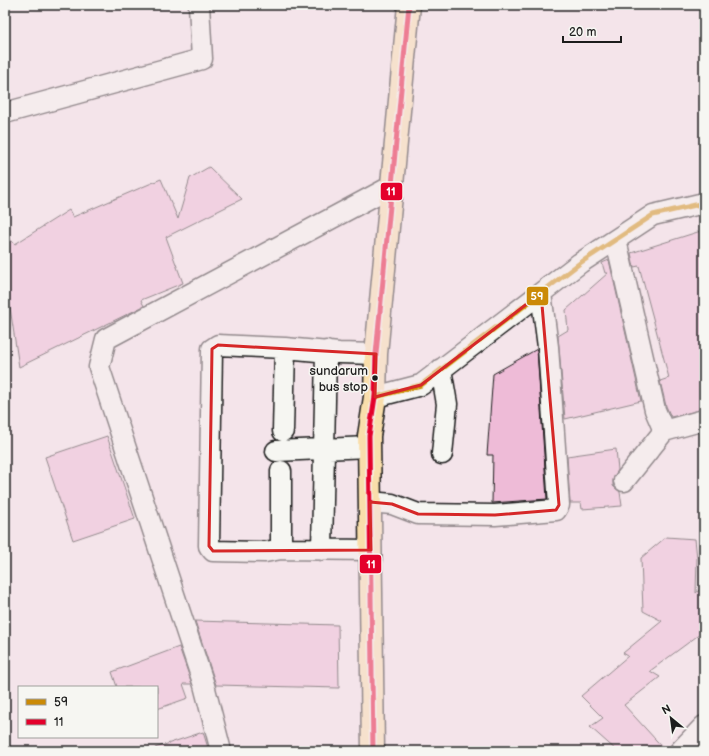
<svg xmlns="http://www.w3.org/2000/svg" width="709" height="756" font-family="'Balsamiq Sans',sans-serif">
	<rect width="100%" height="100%" fill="#f4e4ea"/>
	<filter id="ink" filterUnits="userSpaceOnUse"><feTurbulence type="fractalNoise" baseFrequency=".025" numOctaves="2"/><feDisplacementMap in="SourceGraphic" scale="8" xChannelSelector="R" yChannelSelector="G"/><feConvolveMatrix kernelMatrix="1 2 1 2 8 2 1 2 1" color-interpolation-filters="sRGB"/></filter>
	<g filter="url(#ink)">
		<path fill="#eebbd7" stroke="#1c1c1c" d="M209,167L242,199L166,237L183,283L141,300L144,306L19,367L9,301H5V235L15,244L69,210L73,217L161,179L178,219L190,178Z
			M704,230V409L671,417L666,406L660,381L669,378L639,266L634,267L631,253Z
			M609,260L641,401L565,419L558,336L568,330L566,310L608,273H605L602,263Z
			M537,349L547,499L492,503L493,455H487L493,374Z
			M107,436L135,519L73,540L45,457Z
			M616,449L618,470L613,480V486L620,492L622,506L582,509L581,503H570L567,456Z
			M666,537L695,539L697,558L696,593L704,586V631L650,671L660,677L624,705L666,751H617L590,727L603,718L581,696L628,656L623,653L662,621L643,611L641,558Z
			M195,621L338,625L339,688L216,685Z
			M179,647L192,684H183L188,698L157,709V687H117L112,672Z
			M203,732L209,751H156L155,748Z"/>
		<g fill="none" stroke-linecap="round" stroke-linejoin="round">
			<defs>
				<path id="minor" d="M5,113L202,59L199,5
					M616,240L655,410L664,431L704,420
					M441,369L447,404L442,454
					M375,397L421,385L580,263L653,215L704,203
					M283,431L285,348L339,353L376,354
					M276,451L369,447
					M281,471V549L371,550
					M624,481L664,431
					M370,502L392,504L418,514L495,515L556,510L559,505L548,347L541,293
					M281,549L265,552L213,551L209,546L212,349L218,345L285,348
					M322,550L326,351
					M221,751L204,685L99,367L106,339L392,186
					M680,751L704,726"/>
				<path id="major" d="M373,751L369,436L375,397L376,354L409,5"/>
			</defs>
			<use href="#minor" stroke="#1c1c1c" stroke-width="23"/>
			<use href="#major" stroke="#1c1c1c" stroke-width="25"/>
			<use href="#minor" stroke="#f6f6f2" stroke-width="20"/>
			<use href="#major" stroke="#f9deab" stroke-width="22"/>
			<defs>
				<path id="bus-1" d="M375,397L421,385L580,263L653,215L704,203"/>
				<path id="bus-2" d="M373,751L369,436L375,397L376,354L409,5"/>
			</defs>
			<use href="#bus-1" stroke="#f6f6f2" stroke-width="8"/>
			<use href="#bus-2" stroke="#f6f6f2" stroke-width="8"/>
			<use href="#bus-1" stroke="#cb8a06" stroke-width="5"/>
			<use href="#bus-2" stroke="#e4002b" stroke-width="5"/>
		</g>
	</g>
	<path d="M0 0H709V756H0ZM541,293L559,505L556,510L495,515L418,514L392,504L370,502L371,550L213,551L209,546L212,349L218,345L376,354L375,397L421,385Z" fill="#f4e4ea" fill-opacity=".55" fill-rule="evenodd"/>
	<path fill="none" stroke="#d62828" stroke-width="3" stroke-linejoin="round" d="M541,293L559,505L556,510L495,515L418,514L392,504L370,502L371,550L213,551L209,546L212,349L218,345L376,354L375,397L421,385Z"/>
	<circle fill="#1c1c1c" stroke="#f6f6f2" stroke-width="1.5" cx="375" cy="378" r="3.5"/>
	<g text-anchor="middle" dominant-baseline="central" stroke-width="3" stroke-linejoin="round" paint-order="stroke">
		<g font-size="13" fill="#1c1c1c" stroke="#f6f6f2" text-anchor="end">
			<text x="368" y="371">sundarum<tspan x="368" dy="16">bus stop</tspan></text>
		</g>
	</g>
	<g stroke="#f6f6f2" stroke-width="1.5">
		<rect x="380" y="182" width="23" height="19" rx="4" fill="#e4002b"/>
		<rect x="526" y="286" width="23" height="20" rx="4" fill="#cb8a06"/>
		<rect x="359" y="554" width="23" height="20" rx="4" fill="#e4002b"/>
	</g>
	<g font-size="11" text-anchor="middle" font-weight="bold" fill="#fff">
		<text x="391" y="195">11</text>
		<text x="537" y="300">59</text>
		<text x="371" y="568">11</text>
	</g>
	<rect width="709" height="756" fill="none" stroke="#f6f6f2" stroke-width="20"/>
	<rect x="10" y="10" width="689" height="736" fill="none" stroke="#1c1c1c" stroke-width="1.5" filter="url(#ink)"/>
	<rect x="18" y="686" width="140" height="52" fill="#f6f6f2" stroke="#9f9f9c"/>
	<rect x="26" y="699" width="20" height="6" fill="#cb8a06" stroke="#9f9f9c"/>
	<text x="54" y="706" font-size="12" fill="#1c1c1c">59</text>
	<rect x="26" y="719" width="20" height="6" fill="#e4002b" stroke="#9f9f9c"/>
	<text x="54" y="726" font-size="12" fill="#1c1c1c">11</text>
	<g transform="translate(671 718) rotate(331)" stroke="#f6f6f2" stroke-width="3" paint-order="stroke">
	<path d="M0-3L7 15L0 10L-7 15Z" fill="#1c1c1c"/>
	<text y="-6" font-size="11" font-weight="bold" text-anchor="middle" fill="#1c1c1c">N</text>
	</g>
	<path d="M563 36v6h58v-6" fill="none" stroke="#1c1c1c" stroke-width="2"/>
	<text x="569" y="36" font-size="12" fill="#1c1c1c" stroke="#f6f6f2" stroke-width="3" paint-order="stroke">20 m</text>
</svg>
